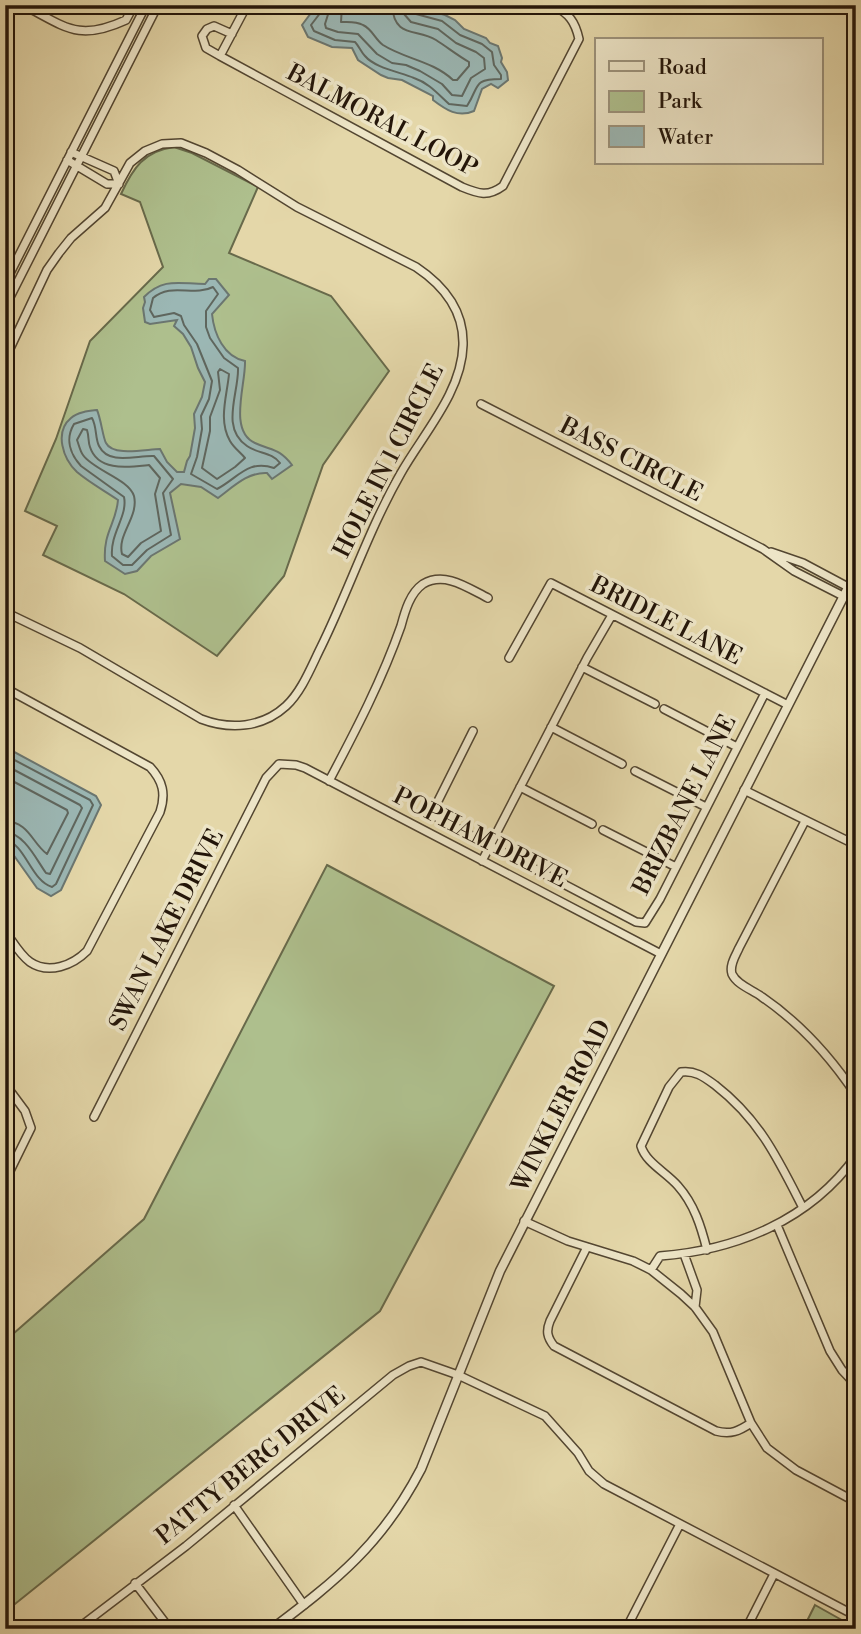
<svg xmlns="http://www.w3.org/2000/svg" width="861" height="1634" font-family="'Libre Bodoni',serif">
	<rect width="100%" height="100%" fill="#e4d7a9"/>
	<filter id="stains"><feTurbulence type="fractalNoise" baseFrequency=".00286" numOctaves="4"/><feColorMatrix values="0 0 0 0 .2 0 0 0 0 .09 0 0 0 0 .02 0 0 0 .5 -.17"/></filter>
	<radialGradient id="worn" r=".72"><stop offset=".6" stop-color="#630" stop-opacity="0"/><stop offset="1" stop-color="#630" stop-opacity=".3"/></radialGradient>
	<path fill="#aebf8d" stroke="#686a4b" stroke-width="2" d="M174,147L192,153L258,187L229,253L331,296L389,371L323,465L284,576L217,656L124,594L43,555L57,526L25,511L56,439L90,341L163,267L140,202L121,194C133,168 144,151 174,147Z
		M327,865L554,986L380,1311L5,1612V1341L144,1219Z
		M815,1605L856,1628V1629H803Z"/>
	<path fill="#9bb7b4" stroke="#6b7670" stroke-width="2" d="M317,5H411L445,15L455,20L464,29L486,38L490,43L498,46L502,58L501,62L507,72L508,80L498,88L491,84L482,89L474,111C458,118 446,110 433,100V96L402,80L388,78L381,75L358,60L352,48L332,47L308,37L302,25Z
		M209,279H216L229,295L212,314C214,334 224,357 245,361C246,384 228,431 255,443C272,451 279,448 292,465L272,479L267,473C248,472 234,486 218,498L201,487L181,484L170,493L180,539L151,556L137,571L125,574L105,561C103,532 116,524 118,500C105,491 90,483 77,472C63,459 54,432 71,418C78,412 88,411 97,410C101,419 103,438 106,443C113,457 147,449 160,449L167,462L177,472H184L187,461L190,456L195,428L194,414L202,397L205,382L198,368L191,347L183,334L174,326L177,320L150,324L145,322L143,308L145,302L144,297C164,277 180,284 205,284Z
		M5,747L96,796L101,805L61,890L51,896L37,888L5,843Z"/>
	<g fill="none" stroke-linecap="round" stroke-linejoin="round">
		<path stroke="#5f665e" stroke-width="2" d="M322,5L321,12L311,25L314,31L335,40L355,42C359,46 361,52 365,56C375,68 400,72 414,78C429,83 438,94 449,104L467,106C480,86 472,79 501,79V75L494,65L492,52L482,44L460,35L442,21L416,14L412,5
			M331,5L325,24L326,28L338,32L358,34L377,54L392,63L406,65L420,71L442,84L452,95L462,96L471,78L485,69L484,58L476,52L456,43L438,29L411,22L404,14L403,5
			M342,5L341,22C349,22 356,21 363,25C372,29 375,39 383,45C405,59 433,61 453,80H457L469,66V62C457,55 447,47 436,40C417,28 394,39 392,5
			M213,287L218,294L206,311V327L210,338L224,358L238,368C239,393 220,428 247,446C258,454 272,452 280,463L274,468C248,459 238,478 217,489L191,474L197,457L202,429L201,416L209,399L212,381L197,344L184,325L181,316L174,313L154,317L150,310L153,298C171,282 194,297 213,287Z
			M220,369L229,374C227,396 218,420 230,441C234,448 240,452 245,458L235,467L217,479L202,468L210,431V417L220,390L218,372Z
			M92,418C97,427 95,438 99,446C109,466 137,455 154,456L173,479L163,493L171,535L147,550L132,565H123L112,556C110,533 128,516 124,497L81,466C70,454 65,439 74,424Z
			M83,429L87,430C89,436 88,442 90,447C98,472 129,467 149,465L160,478L155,494L161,531L141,543L128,557L122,554C117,534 139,517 134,496C129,479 93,470 83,455C80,451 79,445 77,440Z
			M5,755L90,800L93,805L56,884L52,887C31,881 25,843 5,840
			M5,765L80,805L82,808L50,874L46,873C36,859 24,833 5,832
			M5,777L67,810L68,813L47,854C32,843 29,822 5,821"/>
		<defs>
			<path id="minor" d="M23,5C66,27 78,42 126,20L134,5
				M247,5L220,56L462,187C479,194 488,197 503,186L579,39C575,21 569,14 553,5
				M220,56L206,48L202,36L207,29L214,26L232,34
				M67,160L107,184H119L114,171L71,152
				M5,283L146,5
				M5,307L158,5
				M5,359L47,270L59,253L71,238L105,208L130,163L145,151L162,144L181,143L206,153L238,170L297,207L416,267C443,285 464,310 463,345C462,392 423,434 401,473C369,529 349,590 321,647C311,667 302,691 286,706C262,728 230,730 201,719L80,648L5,612
				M481,404L763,549L794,571L843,596
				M771,552L803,563L848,587
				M509,658L551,583L788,705
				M582,667L655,704
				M5,688L150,767C163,781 166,794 160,812L87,951C73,965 49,975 30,962C20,955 13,942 5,931
				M664,709L737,747
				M551,727L622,764
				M473,731L434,809L436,817L636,922L645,923L660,899L765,693
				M635,771L706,807
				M329,781C356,730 382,680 401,626C405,611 410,593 423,584C445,571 468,588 488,598
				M520,787L592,824
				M744,790L856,845
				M805,821L739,948C736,955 729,965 732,974C737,985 753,990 762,997C800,1023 830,1056 856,1095
				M603,830L676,867
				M482,861L587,658L612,615
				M5,1084L25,1111L31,1128L5,1181
				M94,1117L266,778L279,764L296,765L305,768L661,954
				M524,1221L568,1241L633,1261L651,1270L681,1294L695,1307L713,1332L751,1423L767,1448L796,1470L856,1502
				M777,1225L830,1351L842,1370L856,1385
				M587,1247L550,1321C546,1331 547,1337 554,1346L716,1431C731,1435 739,1431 751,1423
				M707,1250C701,1226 694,1204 678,1186C666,1172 646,1163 641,1146L669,1087L681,1072C695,1070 704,1077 715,1085C760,1120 778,1159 803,1208
				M684,1254L697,1290L695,1307
				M651,1270L660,1256C737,1250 810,1220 856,1156
				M234,1505L304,1605
				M135,1583L170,1629
				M77,1629L186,1546L393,1375L409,1366L421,1362L458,1375L545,1416L578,1453L589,1471L604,1484L856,1616
				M626,1629L680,1524
				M746,1629L774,1574"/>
			<path id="tertiary" d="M272,1629C337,1580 382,1544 421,1469L500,1271L856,572"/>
		</defs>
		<use href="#minor" stroke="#534631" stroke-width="10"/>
		<use href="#tertiary" stroke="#534631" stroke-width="11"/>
		<use href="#minor" stroke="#ede5c7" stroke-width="7"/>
		<use href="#tertiary" stroke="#ede5c7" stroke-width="8"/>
	</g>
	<g text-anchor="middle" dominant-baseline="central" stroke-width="7" stroke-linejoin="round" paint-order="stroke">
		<g font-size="24" fill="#231509" stroke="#ede5c7">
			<text transform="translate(382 121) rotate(28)">BALMORAL LOOP</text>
			<text transform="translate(631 460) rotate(27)">BASS CIRCLE</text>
			<text transform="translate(389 461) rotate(-63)">HOLE IN 1 CIRCLE</text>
			<text transform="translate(666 621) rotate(27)">BRIDLE LANE</text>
			<text transform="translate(685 805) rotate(-63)">BRIZBANE LANE</text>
			<text transform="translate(480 838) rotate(27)">POPHAM DRIVE</text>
			<text transform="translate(167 930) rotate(-63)">SWAN LAKE DRIVE</text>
			<text transform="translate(562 1106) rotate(-63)">WINKLER ROAD</text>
			<text transform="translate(251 1466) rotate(-39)">PATTY BERG DRIVE</text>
		</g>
	</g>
	<rect width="861" height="1634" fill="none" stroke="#e4d7a9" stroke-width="28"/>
	<rect x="7" y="7" width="847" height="1620" fill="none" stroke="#231509" stroke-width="3.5"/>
	<rect x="14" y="14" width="833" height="1606" fill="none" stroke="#231509" stroke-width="2"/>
	<rect x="595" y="38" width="228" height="126" fill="#ede5c7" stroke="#9c927b" stroke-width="2"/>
	<rect x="609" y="61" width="35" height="10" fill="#ede5c7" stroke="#9c927b" stroke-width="2"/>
	<text x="658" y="74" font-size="21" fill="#231509">Road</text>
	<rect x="609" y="91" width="35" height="21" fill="#aebf8d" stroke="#9c927b" stroke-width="2"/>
	<text x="658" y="108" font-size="21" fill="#231509">Park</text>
	<rect x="609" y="126" width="35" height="21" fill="#9bb7b4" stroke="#9c927b" stroke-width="2"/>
	<text x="658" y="144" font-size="21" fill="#231509">Water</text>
	<rect width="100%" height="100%" filter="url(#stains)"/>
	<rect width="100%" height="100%" fill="url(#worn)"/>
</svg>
